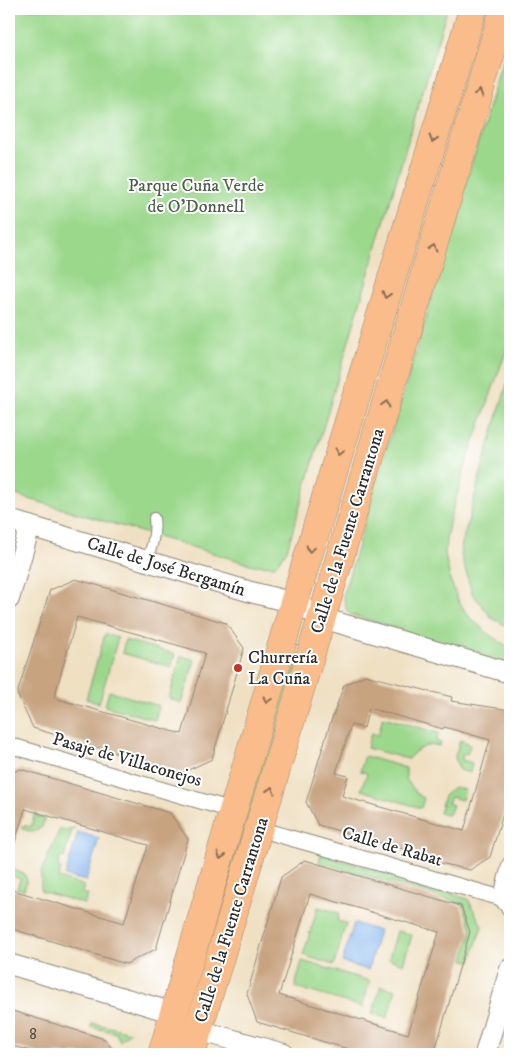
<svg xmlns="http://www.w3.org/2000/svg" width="519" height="1063" font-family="'IM FELL DW Pica',serif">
	<rect width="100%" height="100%" fill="#fff"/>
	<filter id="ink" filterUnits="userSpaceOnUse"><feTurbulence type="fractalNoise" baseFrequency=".02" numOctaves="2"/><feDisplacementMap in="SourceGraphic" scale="10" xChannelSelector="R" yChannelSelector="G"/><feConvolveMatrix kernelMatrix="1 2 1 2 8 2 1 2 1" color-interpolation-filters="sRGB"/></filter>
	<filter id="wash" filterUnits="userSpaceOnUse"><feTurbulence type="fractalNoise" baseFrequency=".0096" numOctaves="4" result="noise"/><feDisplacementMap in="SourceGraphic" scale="20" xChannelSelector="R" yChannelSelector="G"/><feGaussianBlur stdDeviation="1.12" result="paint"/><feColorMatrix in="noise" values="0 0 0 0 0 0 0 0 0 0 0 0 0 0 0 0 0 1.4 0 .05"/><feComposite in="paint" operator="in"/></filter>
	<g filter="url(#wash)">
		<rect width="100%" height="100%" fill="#efe0c2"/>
		<path fill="#9bd88c" stroke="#63825c" d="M9,9H447L287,550L275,566L253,565L9,493Z
			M510,35V340L466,464L450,519L446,539L445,553L450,580L459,602L470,618L491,636L510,648V664L352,615L347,611L343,596Z
			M510,374V628L492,618L472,593L460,551L485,458Z
			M105,634L118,638L99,703L86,699Z
			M125,640L175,654L171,667L122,653Z
			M292,652L301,655L209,961L201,959Z
			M181,656L195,660L181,703L169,698Z
			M109,691L159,706L155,720L105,706Z
			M383,717L439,733L436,741L441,743L440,746C427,743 416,749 408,759L367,748L371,733L378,735Z
			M460,740L468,743L470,746L467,754H463L462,760L472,763L470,773L459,770L455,757Z
			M365,756L406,768V779L418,795L424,798L421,808L361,790L367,773L360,771Z
			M454,787L465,790L462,800L451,797L448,803L453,805L450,813L447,815L439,813L444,796Z
			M35,813L37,814V817L45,818L42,827L34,832L22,829L23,825L31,827Z
			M73,828H75L72,830L64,858L60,857L58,867L61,869L58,878L84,886L82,893L88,895L84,904L41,891V872L60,829L66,831Z
			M321,854L468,899L482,926L471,961L464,960L472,930L463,904L319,862Z
			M11,869L24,874L27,880L24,890L17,889L20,879L9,875Z
			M318,907L339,913L337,921L346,923L334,965L303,955Z
			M397,931L412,935L403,964L389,959Z
			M302,961L370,981L362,1007L295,987Z
			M381,986L396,990L387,1018L372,1014Z
			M92,1023L130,1032L120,1041L116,1033L91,1027Z"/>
		<path fill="#81b3ee" stroke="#566f8c" d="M78,832L99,838L86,881L65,876Z
			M354,923L379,931L368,970L342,962Z"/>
		<g id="blocks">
			<path fill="#c7a380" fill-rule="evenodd" d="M76,579L226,623L244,648L212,759L182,773L33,728L17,694L22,678L50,590ZM77,617L205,653L182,734L54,698Z
				M365,675L452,697L451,701L510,710V791L490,857L470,870L427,860L428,856L318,825L306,802L329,727L344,685ZM369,708L443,729L444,727L490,740L464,831L342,796L348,776L336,773L351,725L364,728Z
				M20,769L170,813L188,839L156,949L126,964L9,928V889L124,923L148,845L25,809L12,852H9V774Z
				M305,860L461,906L470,932L434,1054H365L257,1022L247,994L281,877ZM310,894L439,932L408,1034L279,995Z
				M9,1010L105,1039L116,1054H42L9,1045Z"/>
		</g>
	</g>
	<g filter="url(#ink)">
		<use href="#blocks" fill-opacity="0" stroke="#8d8676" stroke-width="1"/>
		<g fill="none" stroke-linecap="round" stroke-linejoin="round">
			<defs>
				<path id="service" d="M147,561C152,546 156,533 154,518"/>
				<path id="pedestrian" d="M9,745L235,811
					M259,829L501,898L510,909
					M501,898L510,864"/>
				<path id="minor" d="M9,520L251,592L294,603L322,618L510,673
					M9,599L30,526
					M9,964L174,1013
					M198,1030L284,1054
					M485,1054L510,969"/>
				<path id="primary" d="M162,1054L294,603L473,9
					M191,1054L504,9"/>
			</defs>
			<use href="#service" stroke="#8d8676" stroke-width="12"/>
			<use href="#pedestrian" stroke="#8d8676" stroke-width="17"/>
			<use href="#minor" stroke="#8d8676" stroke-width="22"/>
			<use href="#primary" stroke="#8d8676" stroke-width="29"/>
			<use href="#service" stroke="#fff" stroke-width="10"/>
			<use href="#pedestrian" stroke="#fff" stroke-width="15"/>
			<use href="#minor" stroke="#fff" stroke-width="20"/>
			<use href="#primary" stroke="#f9bc8a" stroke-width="28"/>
		</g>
		<defs><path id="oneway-chevron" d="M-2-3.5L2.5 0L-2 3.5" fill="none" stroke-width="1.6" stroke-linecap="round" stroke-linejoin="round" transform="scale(1.25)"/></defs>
		<g stroke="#886c56">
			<use href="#oneway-chevron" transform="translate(479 93) rotate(-73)"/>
			<use href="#oneway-chevron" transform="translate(433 139) rotate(107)"/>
			<use href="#oneway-chevron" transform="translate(433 248) rotate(-73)"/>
			<use href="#oneway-chevron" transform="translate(386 295) rotate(107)"/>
			<use href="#oneway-chevron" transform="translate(386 404) rotate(-73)"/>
			<use href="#oneway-chevron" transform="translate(339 452) rotate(106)"/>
			<use href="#oneway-chevron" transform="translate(310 549) rotate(107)"/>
			<use href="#oneway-chevron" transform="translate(267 700) rotate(106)"/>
			<use href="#oneway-chevron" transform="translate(271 790) rotate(-73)"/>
			<use href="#oneway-chevron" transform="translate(221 856) rotate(107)"/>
		</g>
	</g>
	<circle fill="#c8321e" stroke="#fff" stroke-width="2" cx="238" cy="668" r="5"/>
	<g text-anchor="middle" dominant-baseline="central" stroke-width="4" stroke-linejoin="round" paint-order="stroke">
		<g font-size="15" fill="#524940">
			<text x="33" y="1034">8</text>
		</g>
		<g font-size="18" fill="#4d5f48" stroke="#fff">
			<text x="196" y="186">Parque Cuña Verde<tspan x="196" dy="21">de O'Donnell</tspan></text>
		</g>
		<g font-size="18" fill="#2b2b2b" stroke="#fff">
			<text transform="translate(348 531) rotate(-73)">Calle de la Fuente Carrantona</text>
			<text transform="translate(166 567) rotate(17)">Calle de José Bergamín</text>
			<text transform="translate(127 760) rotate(16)">Pasaje de Villaconejos</text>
			<text transform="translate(392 847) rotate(16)">Calle de Rabat</text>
			<text transform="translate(232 920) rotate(-73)">Calle de la Fuente Carrantona</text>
		</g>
		<g font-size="18" fill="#2b2b2b" stroke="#fff" text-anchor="start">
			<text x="248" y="658">Churrería<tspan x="248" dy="21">La Cuña</tspan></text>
		</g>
	</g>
	<rect width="519" height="1063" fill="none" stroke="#fff" stroke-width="30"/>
</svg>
